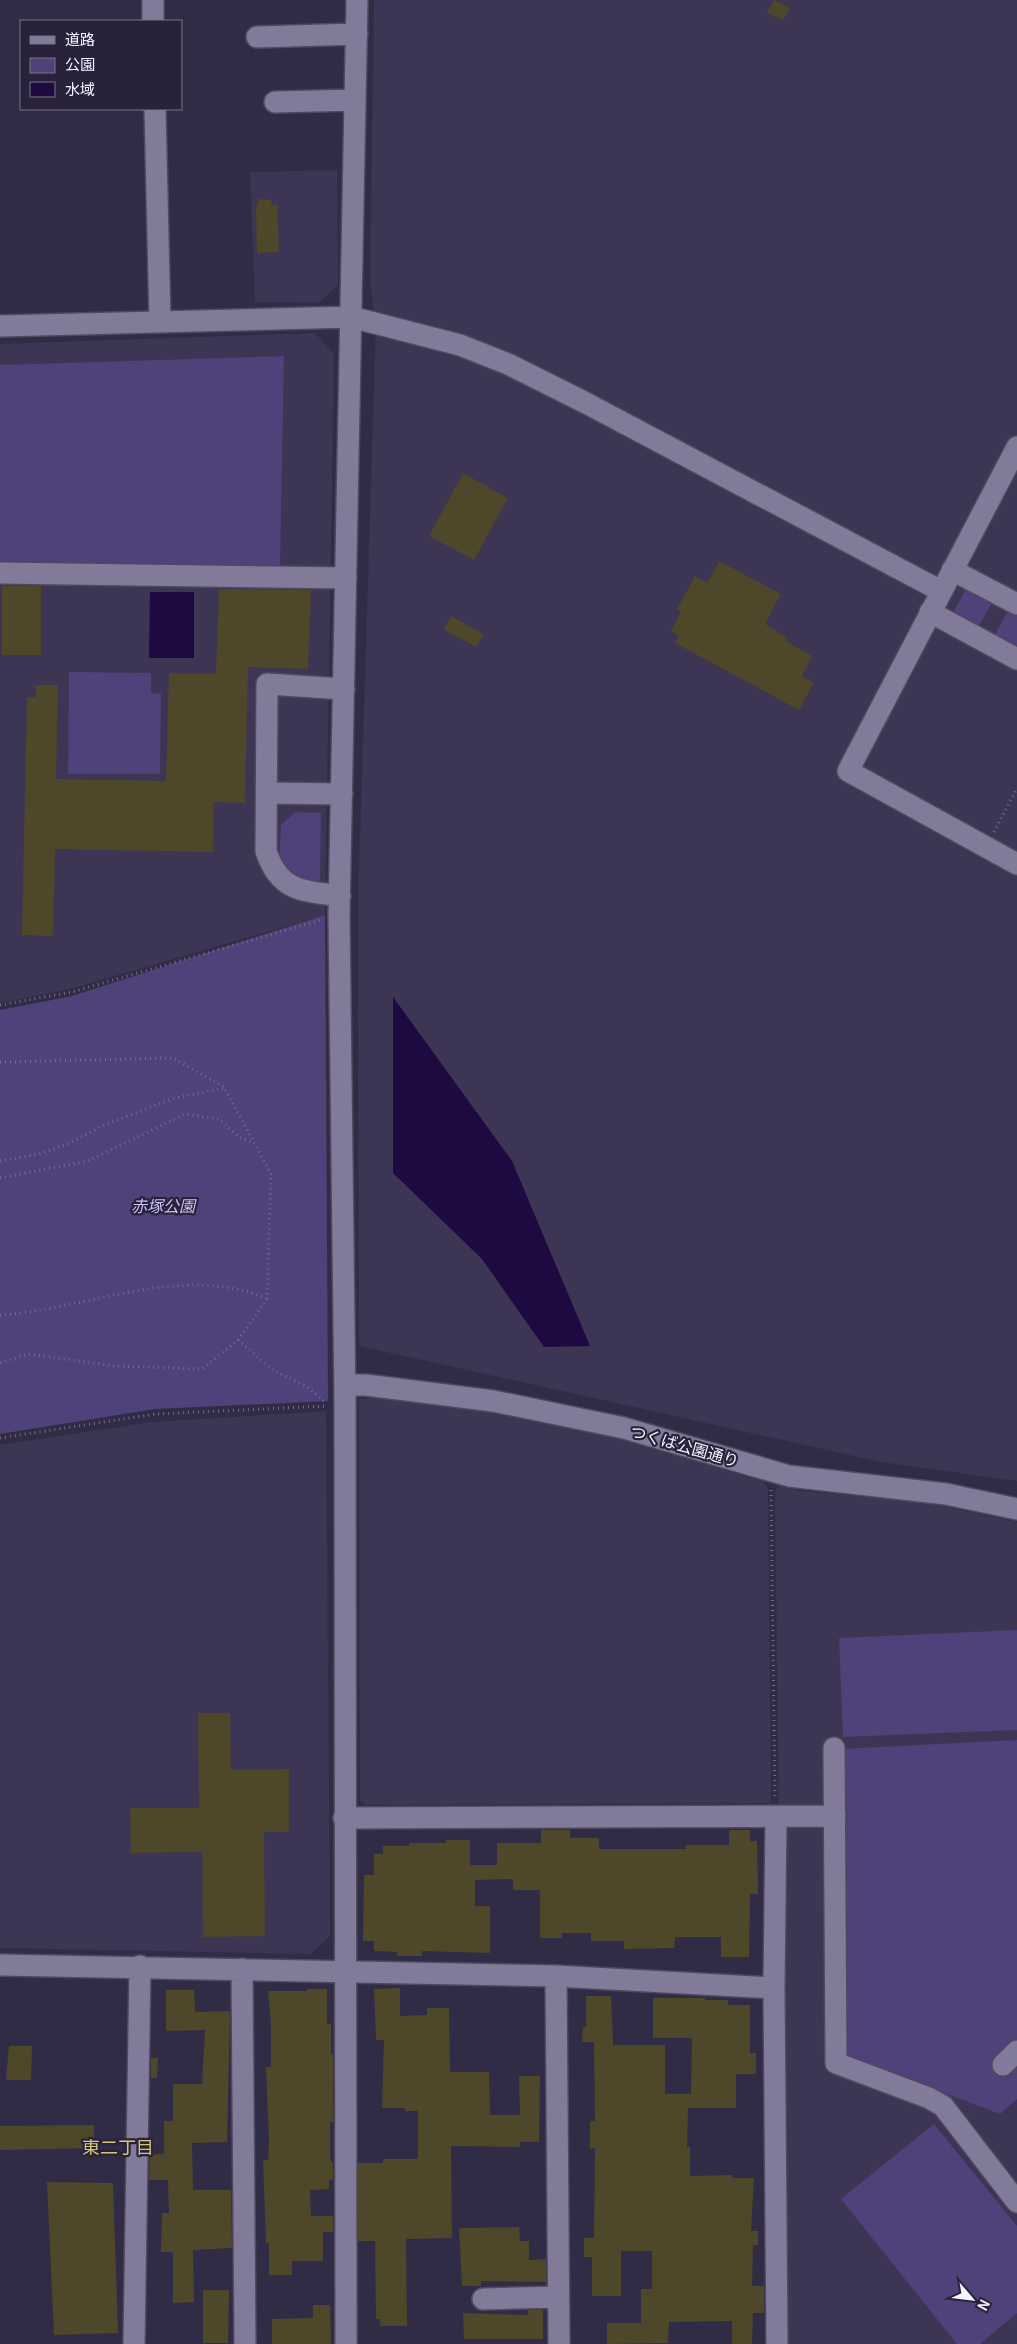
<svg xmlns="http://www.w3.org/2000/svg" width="1017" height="2344" font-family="Georgia,'Noto Sans JP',serif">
	<rect width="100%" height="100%" fill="#312c45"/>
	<path fill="#3c3554" d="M374,0H1017V1481L881,1462L359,1346L358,903L376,324L370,282Z
		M337,170L338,285L318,303L255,302L250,172Z
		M315,333L334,354L325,915L67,990L0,1003V344Z
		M415,1395L491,1407L622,1439L764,1482L768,1488L771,1803L365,1805L360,1800L359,1399Z
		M326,1411L330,1936L311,1954L0,1948V1445L152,1422Z
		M780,1486L800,1491L918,1501L1017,1522V2344H785L775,1491Z"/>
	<path fill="#4f4179" d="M284,356L280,566H0V365Z
		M967,587L993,601L978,628L952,615Z
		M1008,611L1017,615V649L994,636Z
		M69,672L151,673V693L161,694L160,774H68Z
		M295,812L321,813L320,883L288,876L279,863L281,825Z
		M325,915L328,1401L155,1409L0,1434V1010L72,996Z
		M1017,1630V1730L843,1737L839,1638Z
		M1017,1740V2099L1000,2114L841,2054L838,1749Z
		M934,2124L1017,2226V2313L980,2344H957L841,2199Z"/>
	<path fill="#1e0a40" d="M150,592H194V658H149Z
		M393,997L512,1161L590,1346L544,1347L482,1259L393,1173Z"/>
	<path fill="#4e472a" d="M774,0L790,8L783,20L767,12Z
		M258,199L272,200L271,205H277L279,252L257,253L256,206H258Z
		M463,473L508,498L474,560L429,536Z
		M719,561L781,594L765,624L788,638L786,641L812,656L802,676L814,682L799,710L675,643L679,635L671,631L681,612L677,609L695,576L707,583Z
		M2,586H41V655H2Z
		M219,589L311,590L308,669L248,667L245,803L214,802L213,852L55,849L53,936L22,935L27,697H36V685H58L56,779L166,781L169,673L216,674Z
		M451,616L484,634L476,647L444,630Z
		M198,1713H230L231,1770L289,1769V1832H264L265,1936L203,1937L202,1852L131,1853L130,1808H199Z
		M541,1830H570V1838H599V1849H686V1845H729V1830H750V1841H757L758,1894H750L749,1957H721V1937H675L674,1948L624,1949V1941H591V1933H562V1938H540V1890H513V1879L475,1880V1906H490V1953L422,1951V1956H397V1952L374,1951V1941H363L364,1875H374V1854H383V1846H409V1843H446V1840H470V1865H497V1843H541Z
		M400,1988V2016L427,2015V2008H449L450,2072H489L490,2115H520L519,2076H540L539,2142H520V2147L451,2146L452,2238L406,2239L407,2326H380V2319H376L375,2241H358V2163H383V2159H418V2111H405V2108H382L384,2040H376L374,1989Z
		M307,1989H327V2024H331V2054H333V2122H330V2159L333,2164V2180H329V2189L310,2190L311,2216H333V2232H323V2261H292V2275H269V2243H266L263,2160H268L269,2142L266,2067H271V2024L268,1991H307Z
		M166,1990H194L195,2012L230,2011L227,2142L192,2143L193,2190H231L232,2248L193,2250L194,2302L173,2303V2252H161L162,2213H169L168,2180H149L150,2155L164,2154V2121H173V2084H202L205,2030L166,2031Z
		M586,1996H611L613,2045H665V2094H691L692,2038H653V1998H705V2000H728V2005H750V2053H756V2074H736V2108H688L687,2147H690V2176L732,2175V2178H754L751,2231H758V2245H753L752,2286H764V2313H753L752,2344H732V2321L669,2322L668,2343L607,2344V2323H641V2289H652V2251H621V2296H592V2257H584V2238H594L595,2148L590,2149V2121H595L594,2042H582L583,2027H586Z
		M9,2046H32L31,2080H6Z
		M151,2058H158L157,2078H151Z
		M94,2125V2148L0,2150V2126Z
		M47,2182L113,2183L118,2333L54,2335Z
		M519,2227L520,2241H529V2260L546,2259V2282L481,2281V2286H462L459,2228Z
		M203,2290H229L228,2343H203Z
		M313,2305H330L331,2344H272V2319L313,2318Z
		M528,2310H543V2339H464L463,2313L528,2315Z"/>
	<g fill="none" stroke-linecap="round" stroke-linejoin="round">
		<defs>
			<path id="minor" d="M153,0V21
				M257,37L357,34
				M275,102L355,100
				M155,109L160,322
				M0,326L351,317L460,345L508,364L586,403L941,591
				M1017,447L848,771L1017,864
				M952,570L1017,604
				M0,573L346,578
				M930,612L1017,659
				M267,793L342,794
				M340,896C302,891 279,891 266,851L267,684L344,689
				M352,1385H366L493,1401L624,1428L789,1476L946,1494L1017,1509
				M834,1748L836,2063L929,2098L943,2106L1017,2202
				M344,1818L835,1816
				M0,1965L556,1976L774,1988L777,2344
				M242,1969L245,2344
				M556,1976L559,2344
				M774,1988L776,1817
				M1003,2065L1017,2051
				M483,2299L558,2297
				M134,2344L140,1966
				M346,2344L345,1405L339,915L357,0"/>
		</defs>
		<use href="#minor" stroke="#4e495e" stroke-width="24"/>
		<path stroke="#726e83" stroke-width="3" stroke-dasharray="1 4" stroke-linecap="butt" d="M994,832L1017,788
			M0,1005L72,992L321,920
			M0,1062L173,1058L224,1087L271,1174L267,1299L238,1340L202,1369L116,1366L28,1354L0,1363
			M0,1161L39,1154L68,1144L102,1126L175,1098L224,1088
			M0,1178L88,1161L185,1114L219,1119L239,1137L253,1143
			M0,1315C85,1310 184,1262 267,1299
			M238,1340L273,1370L309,1388L326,1403
			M0,1438L156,1414L327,1406
			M771,1490L775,1799"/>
		<use href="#minor" stroke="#817b99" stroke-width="21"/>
	</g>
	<g text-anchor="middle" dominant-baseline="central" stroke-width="4.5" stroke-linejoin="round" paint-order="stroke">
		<g font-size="16" font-style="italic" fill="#cdc2f8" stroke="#28223a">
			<text x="163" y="1205">赤塚公園</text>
		</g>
		<g font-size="16" fill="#f4f2ff" stroke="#28223a">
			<text transform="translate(685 1445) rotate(16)">つくば公園通り</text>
		</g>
		<g font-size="18" fill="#d7c578" stroke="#28223a">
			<text x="118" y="2146">東二丁目</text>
		</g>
	</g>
	<rect x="20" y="20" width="162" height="90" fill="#28223a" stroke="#7a7589"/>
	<rect x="30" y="36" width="25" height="8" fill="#817b99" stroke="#7a7589"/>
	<text x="65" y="45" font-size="15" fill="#f4f2ff">道路</text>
	<rect x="30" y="58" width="25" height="15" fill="#4f4179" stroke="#7a7589"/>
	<text x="65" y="70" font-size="15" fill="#f4f2ff">公園</text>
	<rect x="30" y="82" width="25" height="15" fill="#1e0a40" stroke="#7a7589"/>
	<text x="65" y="95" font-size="15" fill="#f4f2ff">水域</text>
	<g transform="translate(972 2299) rotate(118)" stroke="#28223a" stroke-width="4" paint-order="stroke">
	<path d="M0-4L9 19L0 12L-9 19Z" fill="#f4f2ff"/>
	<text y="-8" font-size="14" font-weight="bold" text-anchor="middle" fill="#f4f2ff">N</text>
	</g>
</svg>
